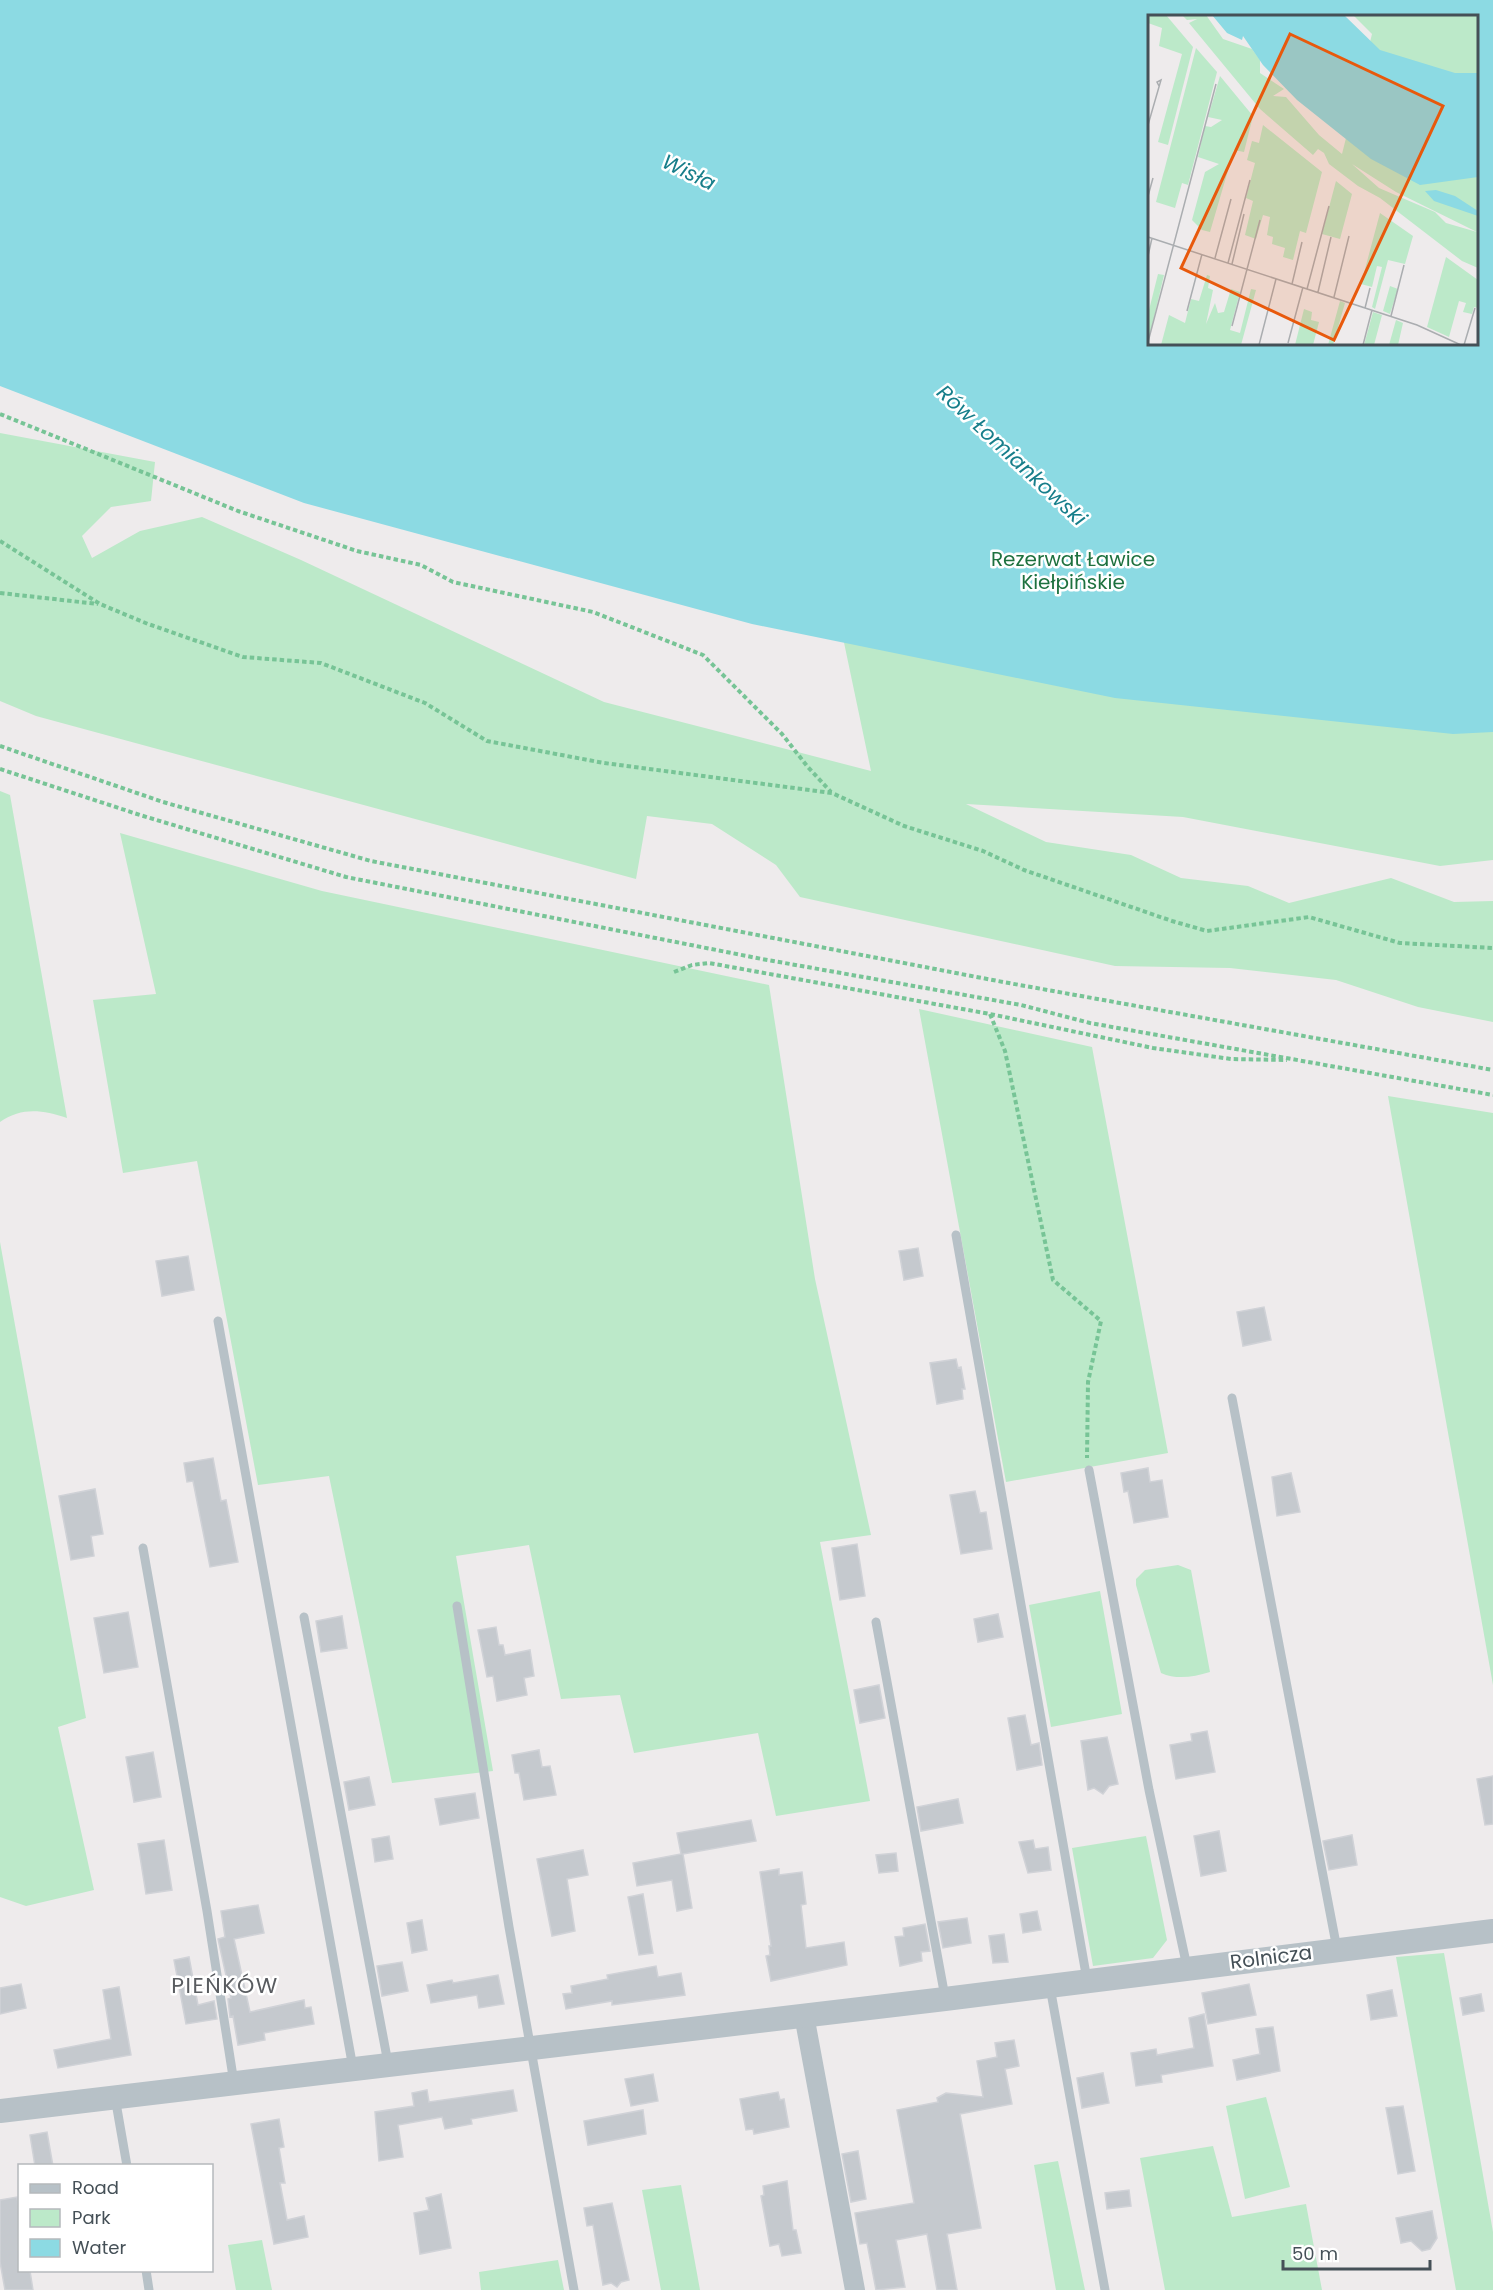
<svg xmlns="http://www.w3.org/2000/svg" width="1493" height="2290" font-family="Poppins,sans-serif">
	<rect width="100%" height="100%" fill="#eeebec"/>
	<path fill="#bce9c9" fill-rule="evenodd" d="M709,0H1493V860L1440,866L1183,817L966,804L1046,842L1131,855L1181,878L1248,886L1289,903L1391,878L1454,902L1493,901V1022L1418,1007L1336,980L1230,968L1115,966L800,897L776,865L712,824L647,816L636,879L36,716L0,701V433L155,462L151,501L111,507L82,536L92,558L140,531L202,517L301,560L604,702L871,771ZM1150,16H1476V344H1150Z
		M0,791L10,795L67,1118C42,1110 22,1107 0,1122Z
		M120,833L322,891L769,985L815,1279L871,1535L820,1542L870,1801L776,1816L758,1733L634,1753L620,1695L561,1699L529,1545L456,1556L493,1771L392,1783L329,1476L258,1485L197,1161L123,1173L93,1000L156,994Z
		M919,1009L1092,1047L1168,1453L1006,1482Z
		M1388,1096L1493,1113V1685Z
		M0,1242L86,1718L58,1727L94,1890L26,1906L0,1897Z
		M1178,1565L1191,1570L1210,1672C1193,1677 1177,1680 1161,1673L1136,1585V1579L1145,1570Z
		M1100,1591L1122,1714L1051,1727L1029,1605Z
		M1146,1836L1167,1940L1153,1958L1093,1966L1072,1848Z
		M1444,1953L1493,2232V2290H1456L1396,1957Z
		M1266,2097L1290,2187L1245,2199L1226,2106Z
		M1213,2146L1232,2217L1306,2204L1322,2290H1165L1140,2158Z
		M1058,2161L1085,2290H1056L1034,2165Z
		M681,2185L700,2290H661L642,2190Z
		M262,2240L272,2290H236L228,2245Z
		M558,2260L564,2290H481L479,2272Z"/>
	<path fill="#8cdae3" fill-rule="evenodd" d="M0,0H1493V732L1453,734L1115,698L752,624L304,503L0,386ZM1150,16H1476V344H1150Z"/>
	<path fill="#c5c9ce" stroke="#d0d2d7" stroke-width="1.5" d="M918,1248L923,1276L904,1280L899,1251Z
		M188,1256L194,1290L162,1296L156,1261Z
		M1264,1307L1271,1340L1243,1346L1237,1312Z
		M956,1359L958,1368L961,1367L965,1389H962L963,1399L937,1404L930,1363Z
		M213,1458L221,1501L226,1500L238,1562L210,1567L193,1481L187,1482L184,1463Z
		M1148,1468L1150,1482L1162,1480L1168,1517L1134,1523L1128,1491L1124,1492L1121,1473Z
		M1291,1473L1300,1512L1277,1516L1272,1477Z
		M95,1489L103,1534L91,1536L94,1556L71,1560L59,1496Z
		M975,1491L980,1513L986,1512L992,1549L961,1554L950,1495Z
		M857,1544L865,1596L840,1600L832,1548Z
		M128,1612L138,1667L104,1673L94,1618Z
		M998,1614L1003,1637L978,1642L974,1619Z
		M342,1616L347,1648L321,1652L316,1621Z
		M496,1627L499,1645H503L505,1655L530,1650L534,1676L524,1678L527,1695L497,1701L493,1676L487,1677L478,1630Z
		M879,1685L885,1718L860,1723L854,1690Z
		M1025,1715L1031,1745L1039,1743L1042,1765L1017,1770L1008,1718Z
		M1207,1731L1215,1772L1176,1779L1170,1745L1192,1741L1191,1734Z
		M1107,1737L1118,1784L1109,1786L1103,1794L1094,1788L1088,1790L1081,1741Z
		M539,1750L542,1767L550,1766L556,1795L524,1800L519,1773H515L512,1755Z
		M153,1752L161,1797L134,1802L126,1757Z
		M1493,1776V1824L1485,1825L1477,1779Z
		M369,1777L375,1805L349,1810L344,1782Z
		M475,1793L479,1818L440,1825L435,1799Z
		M958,1799L963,1823L921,1831L917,1807Z
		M751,1820L756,1841L683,1854L692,1908L677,1911L672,1880L637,1886L633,1863L681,1854L677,1833Z
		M1219,1831L1226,1871L1201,1876L1194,1836Z
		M1352,1835L1357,1865L1329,1870L1323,1841Z
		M389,1836L393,1859L375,1862L372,1839Z
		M164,1840L172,1890L146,1894L138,1844Z
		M1033,1840L1035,1849L1048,1847L1051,1870L1028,1873L1019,1842Z
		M583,1850L588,1875L567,1879L575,1931L552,1936L537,1859Z
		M896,1853L898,1871L879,1873L876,1855Z
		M779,1869V1875L802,1872L806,1904L801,1905L806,1948L844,1942L847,1965L771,1981L766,1956L770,1955L769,1946H771L760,1872Z
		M643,1894L653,1953L639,1955L628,1897Z
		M258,1905L264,1933L234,1939L250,2012L304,2000L305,2008L311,2007L314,2024L264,2033L265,2040L238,2045L233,2016L230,2017L228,1999L231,1998L218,1939L225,1937L221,1911Z
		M1037,1911L1041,1930L1023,1933L1020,1914Z
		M967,1918L971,1943L943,1948L938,1922Z
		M422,1920L427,1950L412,1953L407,1923Z
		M925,1924L930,1951L921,1952L922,1961L900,1966L895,1937L904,1936L903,1928Z
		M1004,1934L1008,1962L993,1963L989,1936Z
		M189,1957L198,2005L214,2001L217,2019L186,2024L174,1960Z
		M402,1962L408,1991L382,1996L377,1966Z
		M656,1966L658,1977L681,1973L685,1995L612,2005V2001L566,2009L563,1994L572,1993L571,1986L608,1979L607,1975Z
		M498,1975L504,2004L479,2008L477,1995L431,2003L427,1985L452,1980L453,1983Z
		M21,1984L26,2008L0,2014V1988Z
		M1249,1984L1256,2015L1208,2024L1202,1993Z
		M119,1987L131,2055L58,2068L54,2050L111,2039L103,1990Z
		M1392,1990L1397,2016L1371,2020L1367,1995Z
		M1481,1994L1484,2011L1463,2015L1460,1998Z
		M1204,2014L1213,2066L1161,2075L1162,2082L1136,2086L1131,2053L1156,2049L1157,2055L1194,2048L1189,2018Z
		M1273,2027L1280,2071L1237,2080L1233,2060L1260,2054L1256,2029Z
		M1014,2040L1019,2066L1005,2069L1012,2104L960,2114L981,2228L947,2234L957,2290H937L927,2234L896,2240L905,2287L876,2290L867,2243L860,2244L855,2213L914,2203L897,2110L938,2102L937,2098L946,2093L983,2097L977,2061L997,2057L995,2043Z
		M1103,2073L1109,2103L1082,2108L1077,2078Z
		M653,2074L658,2101L631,2106L625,2079Z
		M427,2090L429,2102L513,2090L517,2111L471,2119L472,2124L445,2129L442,2117L398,2125L403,2157L379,2161L375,2112L414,2106L412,2093Z
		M778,2092L780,2100L784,2099L789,2127L754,2134L753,2129L746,2130L740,2099Z
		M1403,2106L1415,2171L1398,2174L1386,2108Z
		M643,2110L646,2134L588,2145L584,2121Z
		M279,2119L284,2147L279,2148L285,2183H280L287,2220L304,2216L308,2237L274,2244L251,2124Z
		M47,2132L53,2166H35L30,2135Z
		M858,2151L866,2199L851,2202L842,2154Z
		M787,2181L793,2230H796L801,2253L782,2256L779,2244L770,2246L761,2196L764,2195L763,2186Z
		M1129,2190L1131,2206L1107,2209L1105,2193Z
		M441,2194L451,2248L420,2254L414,2213L429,2210L426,2198Z
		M17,2197L20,2213V2271H30L33,2290H5L0,2262V2200Z
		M612,2203L629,2280L621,2282L617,2287L611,2283L603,2285L593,2225L587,2226L584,2208Z
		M1432,2211L1437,2238L1430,2249L1422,2251L1411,2241L1401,2243L1396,2218Z"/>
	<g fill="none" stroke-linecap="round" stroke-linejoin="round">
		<path stroke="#77c496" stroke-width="4" stroke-dasharray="4.5 3" stroke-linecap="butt" d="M0,414L238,511L357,551L421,565L453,582L593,612L703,655L782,734L807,766L831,792
			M0,541L100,604L148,624L243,657L321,663L425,703L487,741L604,763L832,793L904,826L983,851L1024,870L1172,921L1207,931L1309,917L1400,943L1493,948
			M0,593L98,604
			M0,746L163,802L371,861L1003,982L1493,1070
			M0,769L140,815L346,877L762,959L1021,1005L1090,1023L1493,1095
			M674,972L692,965L709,963L990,1014L1153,1048L1231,1059L1287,1060
			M990,1014L1005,1051L1053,1280L1101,1321L1088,1382L1087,1458"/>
		<path stroke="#b7c1c7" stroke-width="9" d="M956,1235L1087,1980
			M218,1321L353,2068
			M1232,1398L1337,1949
			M1089,1470L1149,1790L1187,1967
			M143,1548L207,1911L234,2083
			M457,1606L509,1927L574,2290
			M304,1617L388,2063
			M876,1622L945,1997
			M1050,1987L1105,2290
			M115,2097L127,2166
			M146,2270L149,2290"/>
		<path stroke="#b7c1c7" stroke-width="20" d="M804,2015L855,2290"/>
		<path stroke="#b7c1c7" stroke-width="24" d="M0,2111L945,1999L1493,1931"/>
	</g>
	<g text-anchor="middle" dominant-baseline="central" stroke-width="5" stroke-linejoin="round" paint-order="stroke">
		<g font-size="20" fill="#1e713f" stroke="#fff">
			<text x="1073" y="559">Rezerwat Ławice<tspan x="1073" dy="23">Kiełpińskie</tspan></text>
		</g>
		<g font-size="20" fill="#455057" stroke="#fff">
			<text transform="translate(1271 1957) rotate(-7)">Rolnicza</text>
		</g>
		<g font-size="21" font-style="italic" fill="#177e8a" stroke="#fff">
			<text transform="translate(689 172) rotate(26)">Wisła</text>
			<text transform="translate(1012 455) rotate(43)">Rów Łomiankowski</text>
		</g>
		<g font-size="22" letter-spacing="1.5" fill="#595c60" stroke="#fff">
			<text x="225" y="1985">PIEŃKÓW</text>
		</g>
	</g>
	<g transform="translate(1148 15)">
		<rect width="330" height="330" fill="#eeebec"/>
		<path d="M0,0H18L45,32L20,130L10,127L34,39L11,31L14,13L0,8ZM34,0H58L75,24L104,34L112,45V58L136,74L125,81L138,82L171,120L194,139L224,19L205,0H330V253L314,246L232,183L210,171L181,149L176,138L170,134L165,140L112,94L41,8L49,4L39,5ZM204,149L248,177L329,217L298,208L287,197L231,173ZM48,33L69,57L40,170L34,168L27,193L8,187ZM72,61L105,101L96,137L86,135L62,217L54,215L44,205L57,157L71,149L50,142L57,111L63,112L74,105L60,102ZM115,110L174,157L158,218L152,216L145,245L135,242L137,233L124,229L125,222L119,220L122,202L115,200L108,224L97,220L105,186L98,183L107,148L99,145L104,126L111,128ZM188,166L204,179L192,224L174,219ZM232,198L265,221L257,249L240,245L227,294L224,292L234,252L229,251L224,272L213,269ZM298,242L330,265V293L326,292L324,299L315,297L318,288L311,286L301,322L279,312ZM10,259L16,260L0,328V299ZM59,260L62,261L60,273L65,275L58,309L67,288L70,298L76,297L83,274L92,277L82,315L92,318L103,274L108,275L93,330H13L21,300L37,308L43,284L51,286ZM242,271L250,274L242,299L235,296ZM192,286L197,288L185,330H180ZM156,294L164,297L163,305L171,307L165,330H147ZM225,297L234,300L226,330H216ZM248,305L255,308L250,330H241Z" fill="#bce9c9" fill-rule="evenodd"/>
		<path d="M64,0H196L232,35L307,58H330V162L272,170L223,144L149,85L115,50L95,21L94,25L79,18ZM288,175L307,181L330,196V201L286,186L277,176Z" fill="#8cdae3"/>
		<path fill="none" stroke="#aaadb0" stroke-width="1.5" d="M0,110L13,65L9,67L11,71M0,181L5,163M0,222L269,310L313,330M0,241L4,223M67,243L83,184M80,248L102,165M84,249L96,199M144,269L154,227M159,274L181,191M170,277L183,222M186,282L201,221M217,293L222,273M39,296L54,239M243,301L256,250M84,311L112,205M0,327L68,69M140,328L155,272M111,330L128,264M215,330L224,295M316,330L327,293"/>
		<path fill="#e8590c" fill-opacity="0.15" stroke="#e8590c" stroke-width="3" d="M142,19L295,91L186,325L33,253Z"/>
		<rect width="330" height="330" fill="none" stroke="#455057" stroke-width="3"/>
	</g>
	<rect x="18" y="2164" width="195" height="108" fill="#ffffff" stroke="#b5b9bc" stroke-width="1.5"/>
	<rect x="30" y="2184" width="30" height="9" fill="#b7c1c7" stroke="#b5b9bc" stroke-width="1.5"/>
	<text x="72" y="2194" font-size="18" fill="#455057">Road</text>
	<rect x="30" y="2209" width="30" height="18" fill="#bce9c9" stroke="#b5b9bc" stroke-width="1.5"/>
	<text x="72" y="2224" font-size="18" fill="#455057">Park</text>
	<rect x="30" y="2239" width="30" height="18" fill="#8cdae3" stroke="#b5b9bc" stroke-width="1.5"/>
	<text x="72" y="2254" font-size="18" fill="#455057">Water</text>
	<path d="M1283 2260v9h147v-9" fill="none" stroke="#455057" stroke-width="3"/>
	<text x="1292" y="2260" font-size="18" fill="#455057" stroke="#ffffff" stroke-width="4.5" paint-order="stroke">50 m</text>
</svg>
